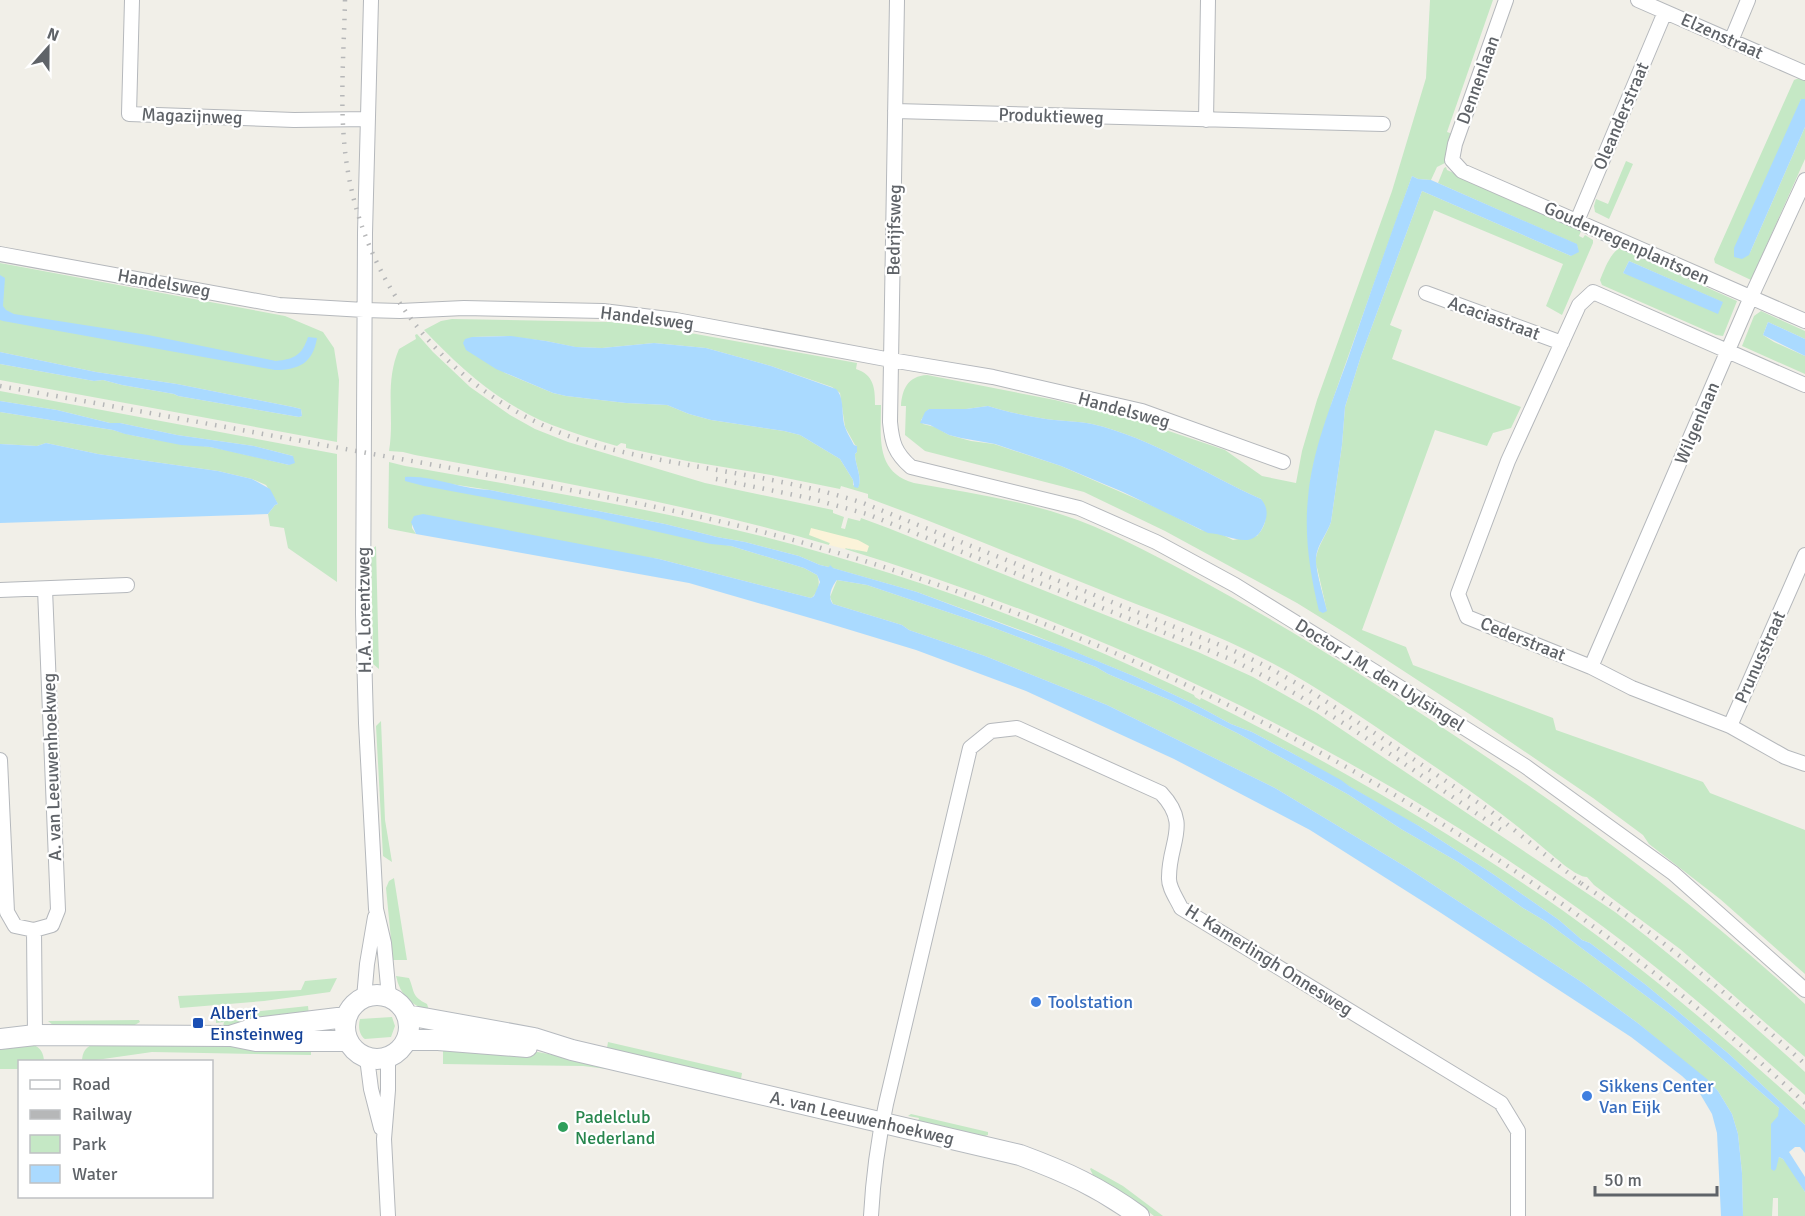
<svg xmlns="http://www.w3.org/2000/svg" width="1805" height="1216" font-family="Signika,sans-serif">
	<rect width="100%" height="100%" fill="#f1efe8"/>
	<path fill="#c5e8c5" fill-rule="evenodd" d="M1430,0H1493L1447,132L1453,134L1445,158V163L1437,167L1431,180L1418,179L1412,176L1332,402L1311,477L1307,524L1327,611C1324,599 1315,568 1316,558C1318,545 1327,534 1331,522L1342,445L1345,407L1361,356L1422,191L1571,256L1578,248L1576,244L1438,183L1444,168L1446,167L1447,170L1582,229L1579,236L1583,238L1585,235L1593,240V243L1562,315L1546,306L1563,264L1434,210L1390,325L1402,330L1392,359L1521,407L1511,428L1493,433L1487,446L1435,430L1362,630L1406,647L1413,665L1553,718L1556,730L1703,782L1710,793L1805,830V974L1720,899L1649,844L1643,835L1593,798L1471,715L1347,634L1297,603L1165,531L1084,492L925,451L905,435L906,406H901C902,389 908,376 927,375L1055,400L1142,422L1225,450L1262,476L1296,483L1302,451L1317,400L1392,191L1426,78ZM988,406C1007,412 1027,416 1046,419C1061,421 1077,421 1092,424C1152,438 1205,474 1261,499C1266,515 1269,522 1257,536L1233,540L1221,534L1201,530L1162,510L1061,466L994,444L971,441L949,435L935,427L923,424L921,420L929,409H966Z
		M1799,78L1805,80V99H1801L1749,255L1805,127V159L1751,280L1715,263L1714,259L1794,80Z
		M1626,161L1633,164L1609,219L1595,212L1594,206L1596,199L1608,204Z
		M1619,248L1737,301L1723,336L1716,335L1602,285L1600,280C1605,268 1609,256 1619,248ZM1629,261L1722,302L1623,273Z
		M0,263L285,316L323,332L334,348L339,380L337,442L0,380V364L94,381L103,380L122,385L174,394L178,396L299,417L302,416L301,409L293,407L177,384L96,372L0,352Z
		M1761,311L1805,331V339L1768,322L1763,335L1774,342L1805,356V374L1742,346L1754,316Z
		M452,319L610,322L668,329L857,363L856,369C874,375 875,388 875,405H881C881,437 875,472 914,483C963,492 1015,499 1063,515C1106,529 1146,551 1186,572C1245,604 1302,637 1358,673C1515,773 1669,878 1805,1004V1057L1680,949L1594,885L1587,877C1576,877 1555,857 1546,850C1502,812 1455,780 1407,748C1363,718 1319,688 1272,663C1216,633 1155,612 1096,588C1020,558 945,526 868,498V494L841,486L840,489L771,475L687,461L626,448V444L621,443L617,446C595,440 573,433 552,425C501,405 461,369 424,330L441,321ZM504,336L546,341L575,347L602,348L654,343L706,348L771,366L832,387L840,393L845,427L855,445L857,446V452L855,454C855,465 863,478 858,487L853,485V480L840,459L800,435L784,431L711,420L689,414L667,405L626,403L566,396L553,393L505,373L472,337Z
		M417,334L433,352L470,387L510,415L535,429L568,442L705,483L833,510V513L844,517L841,528L845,529L848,518L860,521L861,518L888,528L1198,652L1253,677L1317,713L1615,912C1681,962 1743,1016 1805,1072V1095C1748,1044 1691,994 1630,947C1395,768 1127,635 845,549V548L858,551L818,539L830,543L829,545C694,505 554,481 415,455L403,452L389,451C395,416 384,384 399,349L416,339L415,335Z
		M0,391L337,454V582L288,548L284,528L270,526L268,514L275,505L278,504L266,485L252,479L218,471L98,454L46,443L37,446L0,444V412L113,430C144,440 178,442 210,447C237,452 263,459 289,465L293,456L254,446L177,435L120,423H110L57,410L0,401Z
		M389,462L405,466C524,487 644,507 761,536C909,574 1056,628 1194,695L1195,697L1200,700L1201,698C1320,756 1433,822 1542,896C1635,960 1721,1034 1805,1110V1125L1729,1054L1646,985L1590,943L1582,940L1559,920L1493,874L1419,826L1405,819L1292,753L1252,732L1231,724L1198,706L1136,677L1036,636L917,592L829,567L820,565L799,556L745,542L717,537L665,524L490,490L405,477L731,546L804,568L817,575C821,583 818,593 811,598L659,559L412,524V528L416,534L390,529L388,528Z
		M376,546L379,669L373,664L371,550Z
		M837,580L867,585L989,626L1096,667L1108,674L1172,701L1237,733L1349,795L1401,829L1458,862L1523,908L1545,921L1673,1016L1779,1108L1780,1112L1771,1169L1779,1157L1783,1159L1788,1164L1805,1192V1216H1778V1198H1773L1772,1216H1743L1742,1173L1738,1134L1732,1114L1718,1091L1639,1024L1583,983L1406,867L1275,788L1107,705L985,656L909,630L902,625L833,604L830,597Z
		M381,721L385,820L392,862L383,856L376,726Z
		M394,878L407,960H393L386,888L389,881Z
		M396,976L409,978C415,992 411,996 427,1004L429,1010C411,1006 400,995 396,976Z
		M337,978L330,992L264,1001L180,1008L178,996L301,990L305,981Z
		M308,1006L309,1015L223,1026L224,1022L216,1023V1016Z
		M392,1017L395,1026L391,1037L365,1039C359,1035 358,1026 360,1019Z
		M139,1020L140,1022L133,1026L53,1025L48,1021Z
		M608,1042L742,1073L741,1079L740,1080L607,1048Z
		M0,1043C17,1043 43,1038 44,1061L20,1062L19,1069H0Z
		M95,1044L311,1045V1055L152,1052L82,1062C82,1052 86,1046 95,1044Z
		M443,1046L527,1050L554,1055L607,1067V1069L583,1066L443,1064Z
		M911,1114L988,1132V1135L982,1137L918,1121L919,1118L908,1116Z
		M1091,1168L1123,1186L1163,1216H1154L1132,1199L1093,1175L1090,1169Z"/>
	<path fill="#fbf3d9" d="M811,528L858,540L869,546L867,552L846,548L845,549L829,545L830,543L809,535Z"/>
	<path fill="#aadaff" d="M1801,99H1805V127L1749,255L1742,259L1734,257V248Z
		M1412,176L1418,179L1431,180L1577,244L1579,252L1571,256L1422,191L1361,356L1345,407L1342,445L1331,522C1327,534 1317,545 1316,558C1315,570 1324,598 1327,611L1323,613L1319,611C1310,574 1304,535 1308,498C1312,451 1331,405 1347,361C1368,300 1389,238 1412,176Z
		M1629,261L1723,302L1718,314L1623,273Z
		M0,275L5,278L3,306L6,310L14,314L148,335L276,361C295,359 302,355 308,337L317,338C313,363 299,370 275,370L3,321L0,320Z
		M1768,322L1805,339V356L1763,335Z
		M511,336L546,341L576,347L602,348L654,343L706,348L771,366L836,389C845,398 841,415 845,427C847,433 851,439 854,445L857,446V452L855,454C855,465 863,478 858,488L854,487L853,480L840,459L800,435L784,431L711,420L689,414L667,405L626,403L566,396L553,393L496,369L466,350L463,343L465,339L472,337Z
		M0,352L96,372L177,384L293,407L301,409L302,416L299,417L178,396L174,394L122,385L103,380L94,381L0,364Z
		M0,401L57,410L110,423H120L177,435L254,446L293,456L295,463L289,465L210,447L181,445L125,434L113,430L0,412Z
		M988,406C1007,412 1027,416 1046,419C1061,421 1078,421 1092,424C1152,438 1205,474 1261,499C1267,506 1268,513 1265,522C1254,554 1231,534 1208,533L1123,492L1061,466L995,444L961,438L949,435L930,425L920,423L925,412L929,409H966Z
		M46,443L98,454L218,471L252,479L270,489L278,504L275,505L268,514L0,523V444L37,446Z
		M405,477C433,475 462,490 490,490L665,524L717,537L745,542L799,556L820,565L829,567L830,565L833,568L917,592L1061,646L1136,677L1198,706L1231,724L1252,732L1292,753L1341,780L1349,786L1419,826L1493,874L1559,920L1582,940L1590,943L1646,985L1729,1054L1805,1125V1153L1800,1147H1795L1789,1152L1805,1177V1192L1783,1159L1779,1157L1776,1169L1774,1171L1771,1169V1124L1778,1116L1779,1108L1673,1016L1545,921L1523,908L1458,862L1401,829L1349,795L1237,733L1172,701L1108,674L1096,667L989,626L867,585L837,580C832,586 827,597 833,604L902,625L909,630L985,656L1107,705L1275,788L1406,867L1583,983L1639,1024L1707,1079L1718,1091L1732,1114L1738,1134L1742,1173L1743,1216H1721L1717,1133L1712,1114L1699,1092L1682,1076L1631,1037L1438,911L1310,830L1174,759L1026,691L916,650L824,622L689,583L416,534L411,522L414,516L423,514L659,559L811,598L814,596L820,582L817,575L804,568L731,546L711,544L597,518L424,486L405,481Z"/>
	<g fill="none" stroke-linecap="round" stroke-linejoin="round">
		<defs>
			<path id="street" d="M132,0L129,114L294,120L368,119
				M371,0L365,233L363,614L366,723L376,909L384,943L389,997
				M897,0L890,422C892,443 895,453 911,467L1079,508L1156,542L1235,585L1385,678L1525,766L1673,873L1805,990
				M1506,0L1455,144L1452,160L1462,171L1805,321
				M1638,0L1805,73
				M1731,41L1748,0
				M895,111L1383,124
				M1206,120L1208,0
				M1577,221L1665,12
				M0,254L279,305L364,310L400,311L464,308L603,311L676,320L891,360L993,377L1142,411L1283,462
				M1426,293L1562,343
				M1805,385L1593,292L1579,305L1508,461L1458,594L1467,617L1591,667L1632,688L1730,726L1785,757L1805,764
				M0,590L127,585
				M1591,667L1751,297L1805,180
				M1730,726L1805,555
				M0,760L7,912L15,926L34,930
				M364,998L367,964L375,917
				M35,1035L34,930L52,925L58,910L45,589
				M367,1058L371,1089L381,1128
				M388,1216L384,1139L388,1090V1058
				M871,1216C873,1178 878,1141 886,1104L970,748L991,731L1017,728L1161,793C1191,825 1169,841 1169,877C1168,887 1177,899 1181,908L1501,1103L1518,1131V1216"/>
			<path id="secondary" d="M345 1027a32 32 0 1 1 64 0a32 32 0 1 1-64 0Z
				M407,1015L534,1038L572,1050L1020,1155C1066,1172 1099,1187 1139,1216
				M233,1035L255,1028L346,1017
				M0,1039L35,1035L231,1036L256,1041H348
				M407,1040H438L527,1047"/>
		</defs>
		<use href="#street" stroke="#b5b8bc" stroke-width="16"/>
		<use href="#secondary" stroke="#b6babf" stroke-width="22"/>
		<use href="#street" stroke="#fff" stroke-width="14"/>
		<use href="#secondary" stroke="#fff" stroke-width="20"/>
		<path stroke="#b6b7b8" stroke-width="4.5" stroke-dasharray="1.5 8" stroke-linecap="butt" d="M345,0C344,52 339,107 346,159C366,307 475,419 619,451C700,470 784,477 863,503L1230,649L1268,667L1310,691L1379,736L1489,810L1586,887
			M0,386C147,412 293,440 440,466C570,490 701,512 828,550C1116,634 1393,771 1631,955C1691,1001 1749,1051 1805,1103
			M716,479L809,498L867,514L1230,659C1326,705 1413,771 1501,830
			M1579,882C1660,936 1732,998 1805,1064"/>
	</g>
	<g fill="#3f7fe0" stroke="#fff" stroke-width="2">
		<circle cx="1036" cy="1002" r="6"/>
		<circle cx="1587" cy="1096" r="6"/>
	</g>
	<rect fill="#1a4fb4" stroke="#fff" stroke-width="2" x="192" y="1017" width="12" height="12" rx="3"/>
	<circle fill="#2e9e5b" stroke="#fff" stroke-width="2" cx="563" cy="1127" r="6"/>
	<g text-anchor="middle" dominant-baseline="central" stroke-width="4.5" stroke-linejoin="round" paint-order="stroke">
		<g font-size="18" fill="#5f6368" stroke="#fff">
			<text transform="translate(1722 36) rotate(24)">Elzenstraat</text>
			<text transform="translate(1478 80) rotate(-70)">Dennenlaan</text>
			<text transform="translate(192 116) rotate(2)">Magazijnweg</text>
			<text transform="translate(1051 116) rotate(2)">Produktieweg</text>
			<text transform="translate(1621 116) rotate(-67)">Oleanderstraat</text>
			<text transform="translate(894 230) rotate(-89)">Bedrijfsweg</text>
			<text transform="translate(1627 243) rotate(24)">Goudenregenplantsoen</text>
			<text transform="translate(164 283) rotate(10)">Handelsweg</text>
			<text transform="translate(647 318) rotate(7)">Handelsweg</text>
			<text transform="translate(1494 318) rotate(20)">Acaciastraat</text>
			<text transform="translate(1124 410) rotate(15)">Handelsweg</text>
			<text transform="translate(1697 423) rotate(-67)">Wilgenlaan</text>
			<text transform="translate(364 610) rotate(-91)">H.A. Lorentzweg</text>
			<text transform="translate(1523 639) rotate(22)">Cederstraat</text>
			<text transform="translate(1760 657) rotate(-66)">Prunusstraat</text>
			<text transform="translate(1380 675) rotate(32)">Doctor J.M. den Uylsingel</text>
			<text transform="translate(52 767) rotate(-92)">A. van Leeuwenhoekweg</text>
			<text transform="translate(1269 960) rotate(32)">H. Kamerlingh Onnesweg</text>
			<text transform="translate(862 1118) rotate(13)">A. van Leeuwenhoekweg</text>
		</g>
		<g font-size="18" fill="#366cbe" stroke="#fff" text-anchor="start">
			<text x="1048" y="1002">Toolstation</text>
			<text x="1599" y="1086">Sikkens Center<tspan x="1599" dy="21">Van Eijk</tspan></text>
		</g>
		<g font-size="18" fill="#164399" stroke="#fff" text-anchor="start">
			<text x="210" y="1013">Albert<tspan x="210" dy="21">Einsteinweg</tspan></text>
		</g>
		<g font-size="18" fill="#27864d" stroke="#fff" text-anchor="start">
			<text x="575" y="1117">Padelclub<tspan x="575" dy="21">Nederland</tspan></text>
		</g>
	</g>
	<rect x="18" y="1060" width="195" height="138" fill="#ffffff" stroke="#bfc1c3" stroke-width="1.5"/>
	<rect x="30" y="1080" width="30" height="9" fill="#ffffff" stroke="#bfc1c3" stroke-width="1.5"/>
	<text x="72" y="1090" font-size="18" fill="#5f6368">Road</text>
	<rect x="30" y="1110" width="30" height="9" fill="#b6b7b8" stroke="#bfc1c3" stroke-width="1.5"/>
	<text x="72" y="1120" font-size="18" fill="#5f6368">Railway</text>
	<rect x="30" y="1135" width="30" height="18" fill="#c5e8c5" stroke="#bfc1c3" stroke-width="1.5"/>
	<text x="72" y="1150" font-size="18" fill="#5f6368">Park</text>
	<rect x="30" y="1165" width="30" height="18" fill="#aadaff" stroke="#bfc1c3" stroke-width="1.5"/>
	<text x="72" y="1180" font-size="18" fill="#5f6368">Water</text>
	<g transform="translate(48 48) rotate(21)" stroke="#ffffff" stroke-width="4.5" paint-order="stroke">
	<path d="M0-4.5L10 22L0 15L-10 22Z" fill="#5f6368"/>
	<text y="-9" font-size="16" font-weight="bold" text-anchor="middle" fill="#5f6368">N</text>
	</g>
	<path d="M1595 1186v9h122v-9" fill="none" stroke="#5f6368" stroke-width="3"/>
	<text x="1604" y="1186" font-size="18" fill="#5f6368" stroke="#ffffff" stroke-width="4.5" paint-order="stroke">50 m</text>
</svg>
